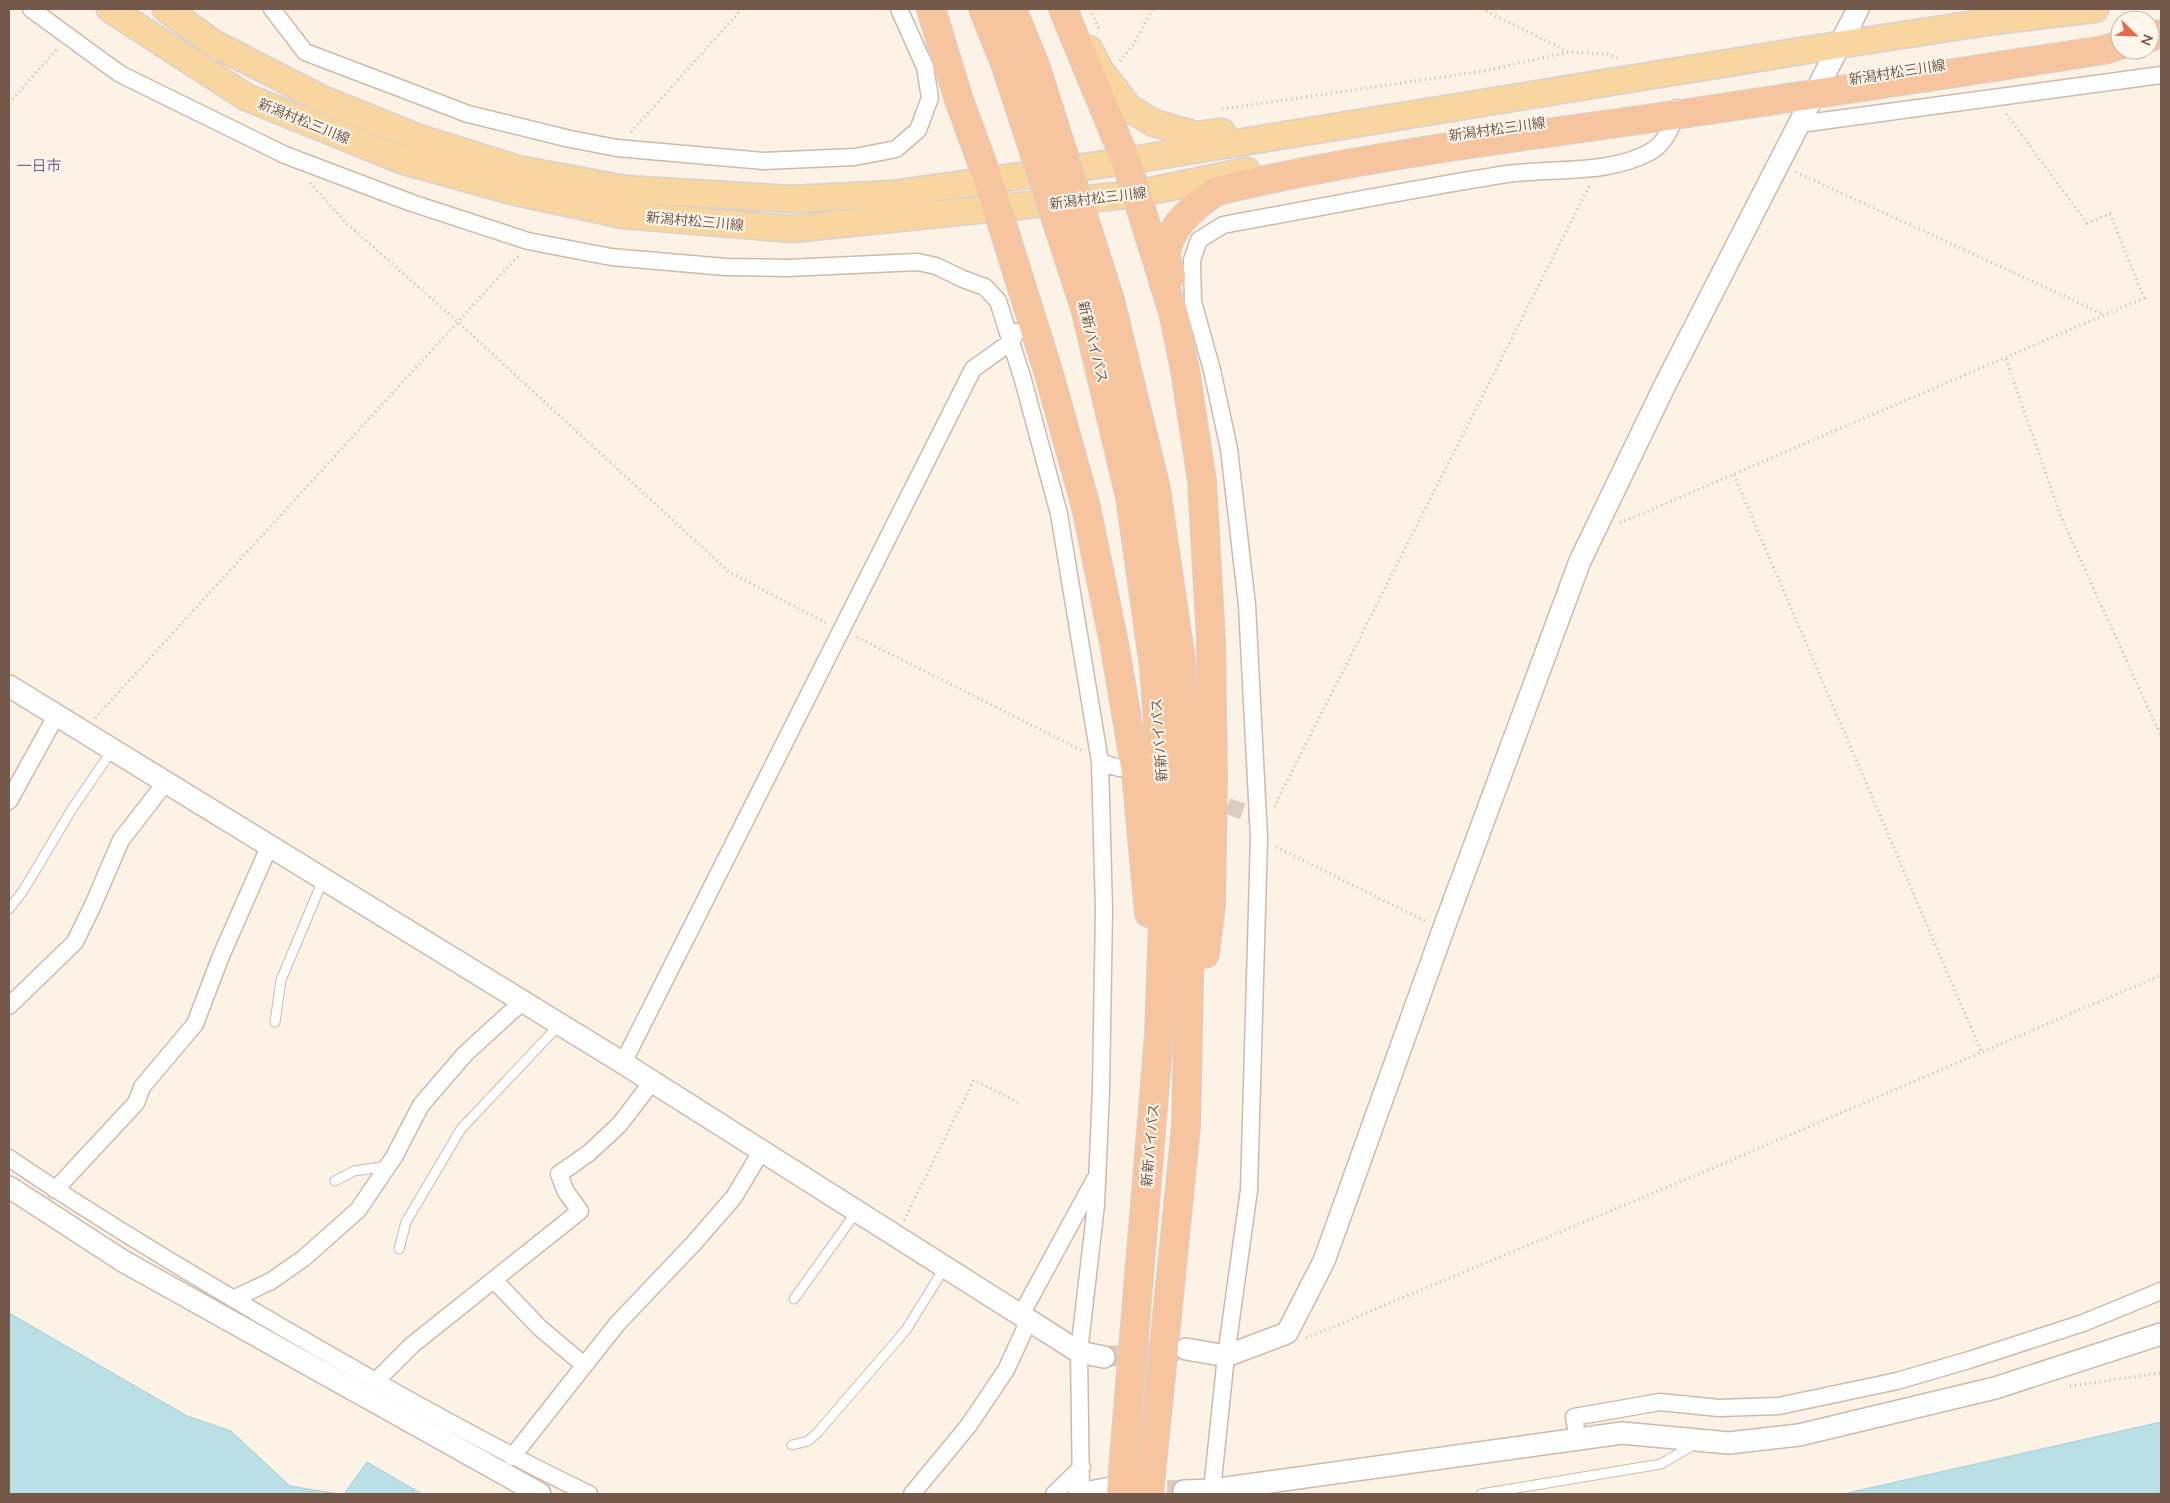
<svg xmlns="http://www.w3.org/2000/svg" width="2170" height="1503" font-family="Mulish,'Noto Sans JP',sans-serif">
	<rect width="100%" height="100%" fill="#fcf3e6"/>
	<path fill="#bae0e5" stroke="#a1d0d7" d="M9,1313L187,1416L231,1431L290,1486L339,1494H9Z
		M2161,1422V1492L2151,1494H1843Z
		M367,1462L422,1494H344Z"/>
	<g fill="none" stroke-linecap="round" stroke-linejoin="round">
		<path stroke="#daccbf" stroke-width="16" stroke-dasharray="16 8" stroke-linecap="butt" d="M1205,798L1253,815"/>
		<path stroke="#daccbf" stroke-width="21" stroke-dasharray="21 11" stroke-linecap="butt" d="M1104,1357L1178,1350
			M1135,1489L1184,1491"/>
		<defs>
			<path id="service" d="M9,909L23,891L72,809L113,749
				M275,1022L281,980L323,880
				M335,1181L354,1171L388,1166
				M399,1249L406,1222L461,1129L560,1024
				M794,1299L857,1211
				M792,1445L808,1441L818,1432L906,1330L945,1267
				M1481,1494L1661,1464L1695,1444"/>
			<path id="minor" d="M31,9L120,74L285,155L412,203L528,241L611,257L726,267L787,268L918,262L936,266L963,279L985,287L998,301L1023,380L1059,514L1100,762L1104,910L1101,1090L1096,1205L1079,1352L1081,1493
				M272,9L305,52L468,114L570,139L617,148L764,161L855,157L896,149L918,130L930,98L925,67L899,9
				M1800,124L2161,75
				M1100,762L1119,768
				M9,801L57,714
				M9,1006L75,942L93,905L121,840L166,782
				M623,1063L973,369L1012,341L1016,332
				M9,1158C92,1215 179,1267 266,1318C372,1380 479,1441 589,1494
				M55,1190L136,1103L142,1087L195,1024L221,956L269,847
				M494,1280L540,1328L584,1365
				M233,1299L271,1281L304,1258L358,1210L394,1157L421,1105L465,1054L523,1001
				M1021,1315L1095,1179
				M375,1382L412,1345L580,1211L566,1192L559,1174L589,1153L620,1124L652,1082
				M1578,1440L1574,1417L1660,1402L1719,1408L1779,1406L1897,1381L1969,1360L2083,1323L2161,1291
				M512,1457L617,1324L694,1243L734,1197L762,1150
				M1212,1490L1226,1356L1249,1190L1259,838L1247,605L1229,449L1212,370L1193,302L1192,260L1199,240L1223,225C1316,208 1408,190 1500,175C1548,167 1606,176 1650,152C1666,143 1673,126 1677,108
				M912,1494L969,1425L1006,1370L1029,1320
				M1054,1494L1082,1467"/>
			<path id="tertiary" d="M9,686L623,1063L1079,1352L1104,1357
				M9,1187L123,1261L540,1494
				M1186,1349L1226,1356L1287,1333L1324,1261L1443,930L1580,561L1665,385L1858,9
				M1184,1491L1212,1490L1622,1433L1729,1443L1799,1435L1995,1388L2161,1334
				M1079,1494L1111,1488"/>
			<path id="primary" d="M110,9L246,97L404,161L512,191L623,215L792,229L1136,194L1247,171
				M166,9L213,43L322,99L416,137L518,169L625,189L791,199L892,194L1126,161L1838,45L1994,21L2095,9
				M1089,49L1100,70L1129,108L1154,123L1196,135L1222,132"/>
			<path id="trunk" d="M931,9L959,100L988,179L1049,374L1086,507L1115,648L1136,772L1149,913
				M983,9L1006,66
				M1012,9L1035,65
				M1063,9L1126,161L1173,312L1185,370L1202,481L1211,640L1213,778L1211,905L1205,954
				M2150,37L2161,34
				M1171,276C1170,269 1166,259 1166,253C1170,225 1195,205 1217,191C1367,155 1522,137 1675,115C1819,94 1961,72 2104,50L2120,45
				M1110,300L1156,489L1181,661L1192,831L1186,1127L1149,1494
				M1085,308L1130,497L1154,667L1166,833L1159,1035L1121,1494"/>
		</defs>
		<use href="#service" stroke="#cdbaac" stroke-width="11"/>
		<use href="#minor" stroke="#cdbaac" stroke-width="19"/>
		<use href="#tertiary" stroke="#cdbaac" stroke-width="24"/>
		<use href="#primary" stroke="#d8d1cd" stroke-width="29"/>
		<use href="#trunk" stroke="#d8d1cd" stroke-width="30"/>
		<path stroke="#d6b4a1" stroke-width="3" stroke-dasharray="1 4" stroke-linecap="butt" d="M1090,9L1100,31
			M1482,9L1567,51
			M1120,61L1134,44L1152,9
			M9,103L57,49
			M1222,109L1484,71L1568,52L1608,54L1617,58
			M631,132L742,9
			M1796,172L2103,314
			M310,183L346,223L458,322L729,572L826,623
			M2006,359L2061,517L2161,736
			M1734,475L1981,1051
			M1620,523L2144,298L2110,214L2087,223L2005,112
			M857,637L1081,750
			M95,718L520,254
			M1274,807L1590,184
			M1276,847L1427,922
			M904,1220L974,1080L1021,1104
			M1306,1338L1706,1171L2161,975
			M2070,1386L2161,1373"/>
		<use href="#service" stroke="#fff" stroke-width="9"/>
		<use href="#minor" stroke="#fff" stroke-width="16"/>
		<use href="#tertiary" stroke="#fff" stroke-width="21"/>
		<use href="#primary" stroke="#f9d5a0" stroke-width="26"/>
		<use href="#trunk" stroke="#f6c49f" stroke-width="28"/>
		<defs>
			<path id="trunk-bridge" d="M1035,65L1110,300
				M1006,66L1085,308"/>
		</defs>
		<use href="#trunk-bridge" stroke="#d8d1cd" stroke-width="30" stroke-linecap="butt"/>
		<use href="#trunk-bridge" stroke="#f6c49f" stroke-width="28"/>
	</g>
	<g text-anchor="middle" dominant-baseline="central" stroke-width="4" stroke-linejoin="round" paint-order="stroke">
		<g font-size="14" fill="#74594b" stroke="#fff7ec">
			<text transform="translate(1897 72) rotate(-9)">新潟村松三川線</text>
			<text transform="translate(304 121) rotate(22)">新潟村松三川線</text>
			<text transform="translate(1497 129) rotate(-8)">新潟村松三川線</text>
			<text transform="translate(1098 198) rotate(-7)">新潟村松三川線</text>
			<text transform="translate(695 221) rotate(5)">新潟村松三川線</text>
			<text transform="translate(1093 342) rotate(76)">新新バイパス</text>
			<text transform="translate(1159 740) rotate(-94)">新新バイパス</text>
			<text transform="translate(1150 1145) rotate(-85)">新新バイパス</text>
		</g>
		<g font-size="15" fill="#806391" stroke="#fff7ec">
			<text x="39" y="165">一日市</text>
		</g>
	</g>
	<rect width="2170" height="1503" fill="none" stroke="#74594b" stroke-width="20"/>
	<g transform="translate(2135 35) rotate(113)"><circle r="24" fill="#fff7ec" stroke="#c7b8ac"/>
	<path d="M0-4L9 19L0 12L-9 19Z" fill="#e36b4e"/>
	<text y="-8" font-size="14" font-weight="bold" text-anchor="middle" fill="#74594b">N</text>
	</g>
</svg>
